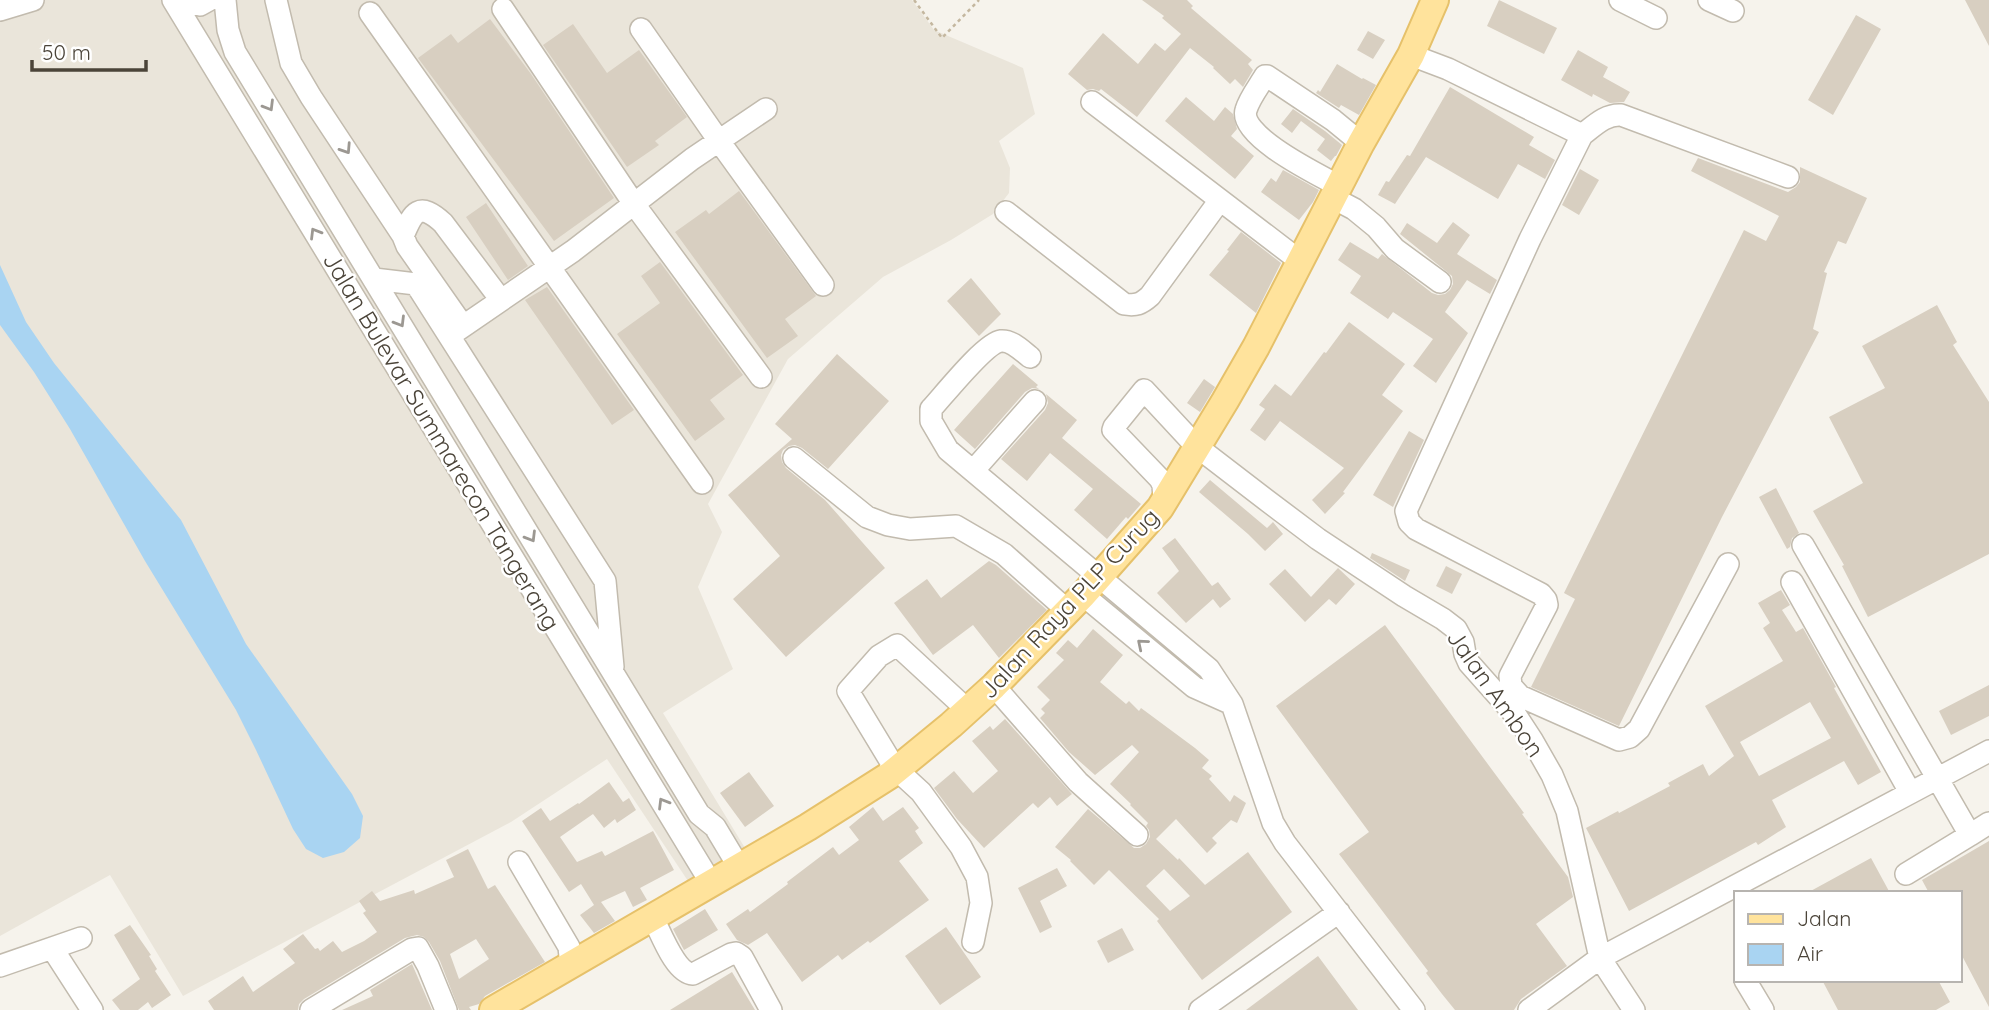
<svg xmlns="http://www.w3.org/2000/svg" width="1989" height="1010" font-family="Quicksand,sans-serif">
	<rect width="100%" height="100%" fill="#f6f3ec"/>
	<path fill="#eae5da" d="M0,0H912L934,30L1023,68L1035,114L999,141L1010,168L1009,193L993,214L951,240L883,277L788,359L708,504L722,532L698,587L733,669L663,713L745,848L688,881L607,759L511,822L183,996L110,875L0,936Z"/>
	<path fill="#a9d4f2" d="M0,265L26,322L54,363L181,520L246,644L352,794L363,816L360,838L344,852L323,858L306,849L293,829L256,750L236,710L145,561L70,429L34,372L0,325Z"/>
	<path fill="#d8cfc1" fill-rule="evenodd" d="M1142,0H1187L1193,6L1191,8L1252,60L1248,64L1253,70L1243,87L1235,79L1230,84L1213,68L1214,67L1190,48L1137,117L1101,89L1099,91L1093,89L1087,90L1068,74L1103,33L1138,64L1155,43L1165,51L1181,34L1162,18L1164,16Z
		M1499,0L1557,28L1544,54L1487,26Z
		M1965,0H1989V46Z
		M1856,15L1881,29L1833,115L1808,100Z
		M490,19L531,74L614,198L554,241L418,58L451,34L458,43Z
		M573,24L607,73L639,50L687,117L655,141L659,145L627,167L543,45Z
		M1368,31L1385,40L1373,59L1357,50Z
		M1578,50L1608,67L1603,77L1630,92L1624,102L1610,103L1593,94L1592,97L1561,80Z
		M1337,64L1362,79L1363,78L1376,85L1359,115L1341,105L1339,108L1316,93L1318,90L1320,92Z
		M1450,87L1534,137L1529,145L1555,160L1545,179L1518,164L1498,199L1426,157L1395,204L1378,195L1386,181L1389,182L1407,155L1410,156Z
		M1186,97L1214,121L1225,107L1233,114L1237,129L1231,136L1254,156L1235,179L1165,121Z
		M1293,109L1325,131L1342,145L1336,156H1335L1331,161L1317,150L1325,139L1301,121L1292,133L1281,124Z
		M1698,158L1788,192L1796,187L1800,182V167L1867,198L1846,244L1838,241L1824,272L1827,273L1813,329L1819,332L1722,517L1619,726L1531,687L1575,599L1564,593L1744,230L1766,241L1779,216L1691,171Z
		M1580,169L1599,180L1579,215L1562,205Z
		M1283,170L1319,190L1313,202L1299,220L1261,192L1271,178L1276,182Z
		M739,191L816,296L785,319L798,336L767,358L675,232L706,210L709,214Z
		M486,203L528,266L508,280L466,217Z
		M1453,222L1470,235L1457,254L1497,280L1490,294L1467,280L1445,312L1468,333L1436,383L1413,366L1433,339L1393,312L1388,319L1350,293L1361,276L1338,260L1350,242L1378,259L1382,254L1432,293L1438,295L1445,294L1450,290L1453,284L1452,276L1400,234L1407,223L1437,243Z
		M1241,232L1281,263L1256,313L1209,275L1229,251L1227,250Z
		M660,262L743,375L710,400L725,419L695,441L617,334L660,303L641,276Z
		M971,278L1001,314L979,336L947,301Z
		M547,287L634,410L612,425L525,300Z
		M1937,305L1957,342L1953,345L1989,402V554L1868,617L1842,566L1844,565L1813,511L1863,483L1829,417L1885,388L1862,346Z
		M1349,322L1405,364L1382,395L1403,411L1343,492L1345,493L1325,514L1312,500L1344,468L1280,421L1265,441L1250,430L1265,409L1259,405L1275,384L1291,396L1324,352L1326,353Z
		M837,354L889,401L828,469L802,448L795,445L789,446L783,450L781,455L782,462L786,468L825,500L885,568L786,657L733,599L780,556L728,495L792,439L775,424Z
		M1013,364L1038,385L1036,387L1039,389L1032,388L1025,392L975,449L954,430Z
		M1204,379L1215,387L1200,412L1187,403Z
		M1046,394L1077,420L1062,438L1141,504L1128,519L1126,517L1107,539L1074,510L1093,489L1050,453L1027,481L1001,459L1045,410L1048,403Z
		M1409,431L1424,440L1393,507L1373,495Z
		M1210,480L1267,528L1273,522L1283,534L1265,551L1248,534L1199,492Z
		M1776,488L1799,533L1792,538L1790,547L1787,549L1759,497Z
		M1175,538L1212,586L1218,582L1231,599L1220,608L1213,599L1186,623L1157,593L1179,571L1162,548Z
		M1372,553L1410,570L1405,581L1370,558Z
		M989,561L996,565L1047,610L999,658L973,625L933,655L894,603L927,579L941,598Z
		M1446,566L1462,574L1452,594L1436,586Z
		M1338,568L1355,584L1336,605L1329,599L1305,622L1269,584L1285,569L1311,597Z
		M1781,590L1790,605L1782,610L1796,632L1803,628L1836,687L1834,688L1881,772L1858,785L1844,761L1772,800L1786,827L1758,845L1756,842L1629,911L1586,828L1618,811L1619,813L1670,786L1668,783L1703,764L1709,776L1734,756L1705,706L1783,661L1763,628L1770,623L1758,603ZM1810,702L1831,738L1759,776L1740,742Z
		M1385,625L1524,813L1522,814L1568,877L1573,897L1536,924L1567,966L1521,999L1514,1010H1455L1442,994L1426,973L1428,971L1339,854L1369,832L1276,706Z
		M1093,629L1123,655L1100,682L1126,704L1129,701L1139,711L1141,708L1195,748L1209,760L1202,768L1212,776L1209,779L1230,802L1234,795L1246,803L1237,823L1231,820L1212,838L1217,843L1207,853L1176,819L1156,839L1178,860L1179,858L1205,885L1248,852L1292,912L1202,980L1157,921L1159,919L1109,870L1094,885L1070,861L1071,860L1055,847L1088,809L1134,848H1140L1146,844L1150,837L1149,830L1146,826L1148,823L1130,805L1131,804L1110,784L1139,752L1132,745L1095,775L1069,752L1040,718L1045,713L1041,709L1050,700L1037,687L1064,660L1056,653L1068,640L1077,648ZM1164,869L1190,896L1170,911L1146,886Z
		M1989,685V716L1951,735L1939,711Z
		M1005,719L1072,794L1057,806L1050,797L1038,808L1033,803L984,848L957,819L934,788L954,771L973,793L998,771L972,741L990,726L993,730Z
		M749,772L774,806L745,827L720,793Z
		M609,782L623,802L629,798L636,810L617,823L615,819L604,828L593,814L560,837L577,862L602,851L605,856L653,831L674,870L640,888L647,900L633,907L625,891L601,902L615,921L594,933L580,915L594,905L581,884L569,892L522,821L541,808L550,821L578,803L579,804Z
		M873,807L883,821L903,807L919,828L915,831L923,843L899,861L929,900L870,943L868,941L842,960L838,955L802,982L767,933L748,945L737,940L726,924L748,909L750,912L788,884L787,882L833,847L839,855L859,840L849,827Z
		M1989,841V1007L1959,950V893H1929L1922,880Z
		M468,849L488,889L495,885L545,962L485,996L479,1004L469,1007L471,1010H459L440,961L429,942L424,937L417,935L405,938L304,999L299,1004L298,1010H214L208,1001L243,976L253,992L295,963L283,949L303,934L315,949L318,948L320,951L333,941L342,952L364,941L377,932L363,913L366,911L359,901L372,891L380,901L414,890L415,894L454,877L446,860ZM476,939L489,959L459,979L450,954Z
		M1871,858L1890,893H1807L1829,881Z
		M1057,868L1067,886L1040,901L1052,927L1040,933L1018,888Z
		M705,909L718,930L684,950L673,929Z
		M130,925L151,955L149,956L157,969L155,971L171,995L152,1008L148,1002L138,1010H120L112,1000L140,979L114,935Z
		M946,927L981,977L940,1005L905,956Z
		M1122,928L1134,950L1108,963L1097,941Z
		M1318,956L1358,1010H1246Z
		M412,964L432,1010H342L373,996L370,990Z
		M732,972L755,1010H670Z
		M1822,980H1938L1950,1002L1936,1010H1838Z"/>
	<g fill="none" stroke-linecap="round" stroke-linejoin="round">
		<defs>
			<path id="minor" d="M173,0L711,883
				M173,0L200,5L209,0
				M225,0L228,30L235,52L699,814L715,827L739,867
				M276,0L291,63L311,97L403,236
				M1620,0L1656,18
				M1709,0L1733,11
				M503,9L634,204L761,377
				M0,10L33,0
				M370,13L702,483
				M641,29L719,141L823,285
				M1411,55L1448,69L1582,135C1594,126 1605,114 1621,115L1788,177
				M1092,102L1300,261
				M1582,135L1530,239L1406,511L1409,522L1416,529L1541,594L1546,600L1547,605L1510,676L1511,686L1520,696L1619,740L1630,737L1639,729L1728,564
				M1339,186C1319,175 1238,136 1246,110C1249,99 1259,86 1265,76H1267L1333,120L1361,143
				M1333,198L1354,209L1376,227L1395,249L1440,282
				M1006,212L1124,304C1136,306 1141,304 1150,296L1220,200
				M374,279L416,284L605,581L613,667
				M463,326L407,246L403,236C413,212 419,201 443,223L501,300
				M449,336L573,251L692,159L766,109
				M1030,357C1022,351 1012,340 1001,341C985,343 944,395 931,409V421L948,450L1209,669L1232,704L1273,823L1285,843L1414,1010
				M794,458L867,517L888,525L910,529L956,526L1004,554L1068,611
				M973,471L1035,401
				M1164,500L1163,485L1160,479L1113,430L1114,427L1144,390L1196,446L1265,499L1318,539L1404,596L1443,619L1456,629L1463,642L1465,654L1469,663L1517,717L1532,740L1552,775L1567,811L1600,958L1634,1010
				M1803,545L1970,835L1906,874
				M1792,582L1910,792
				M1083,595L1194,687L1232,704
				M994,686L1078,782L1137,835
				M897,770L921,792L961,847L977,877L981,903L973,942
				M890,775L891,762L848,691L879,656L897,645L961,704L964,714
				M1970,835L1989,823
				M519,862L569,947L571,966
				M653,918C661,933 675,973 693,974L731,954L736,953L742,957L771,1010
				M52,948L92,1010
				M0,966L81,938
				M1745,980L1763,1010
				M311,1010L412,949L418,948L428,966L446,1010
				M1200,1010L1339,912
				M1529,1010L1600,958L1989,751"/>
			<path id="major" d="M493,1010L808,827L890,775L951,725L994,686L1083,595L1160,508L1225,401L1256,347L1361,143L1411,55L1435,0"/>
		</defs>
		<use href="#minor" stroke="#c2bbae" stroke-width="24"/>
		<use href="#major" stroke="#e6c16a" stroke-width="30"/>
		<path stroke="#c4b79f" stroke-width="2.5" stroke-dasharray="3.5 3.5" stroke-linecap="butt" d="M914,0L942,38L979,0"/>
		<use href="#minor" stroke="#fff" stroke-width="21"/>
		<use href="#major" stroke="#ffe39c" stroke-width="26"/>
	</g>
	<defs><path id="oneway-chevron" d="M-2-3.5L2.5 0L-2 3.5" fill="none" stroke-width="1.6" stroke-linecap="round" stroke-linejoin="round" transform="scale(1.75)"/></defs>
	<g stroke="#9c9892">
		<use href="#oneway-chevron" transform="translate(269 106) rotate(59)"/>
		<use href="#oneway-chevron" transform="translate(346 149) rotate(57)"/>
		<use href="#oneway-chevron" transform="translate(315 233) rotate(-121)"/>
		<use href="#oneway-chevron" transform="translate(400 322) rotate(59)"/>
		<use href="#oneway-chevron" transform="translate(531 537) rotate(59)"/>
		<use href="#oneway-chevron" transform="translate(1142 644) rotate(-140)"/>
		<use href="#oneway-chevron" transform="translate(663 803) rotate(-121)"/>
	</g>
	<g text-anchor="middle" dominant-baseline="central" stroke-width="5" stroke-linejoin="round" paint-order="stroke">
		<g font-size="24" fill="#4b4439" stroke="#fff">
			<text transform="translate(442 441) rotate(59)">Jalan Bulevar Summarecon Tangerang</text>
			<text transform="translate(1069 603) rotate(-47)">Jalan Raya PLP Curug</text>
			<text transform="translate(1496 693) rotate(55)">Jalan Ambon</text>
		</g>
	</g>
	<rect x="1734" y="891" width="228" height="91" fill="#ffffff" stroke="#b7b4b0" stroke-width="2"/>
	<rect x="1748" y="914" width="35" height="10" fill="#ffe39c" stroke="#b7b4b0" stroke-width="2"/>
	<text x="1797" y="926" font-size="21" fill="#4b4439">Jalan</text>
	<rect x="1748" y="944" width="35" height="21" fill="#a9d4f2" stroke="#b7b4b0" stroke-width="2"/>
	<text x="1797" y="961" font-size="21" fill="#4b4439">Air</text>
	<path d="M32 60v10h114v-10" fill="none" stroke="#4b4439" stroke-width="3.5"/>
	<text x="42" y="60" font-size="21" fill="#4b4439" stroke="#ffffff" stroke-width="5" paint-order="stroke">50 m</text>
</svg>
